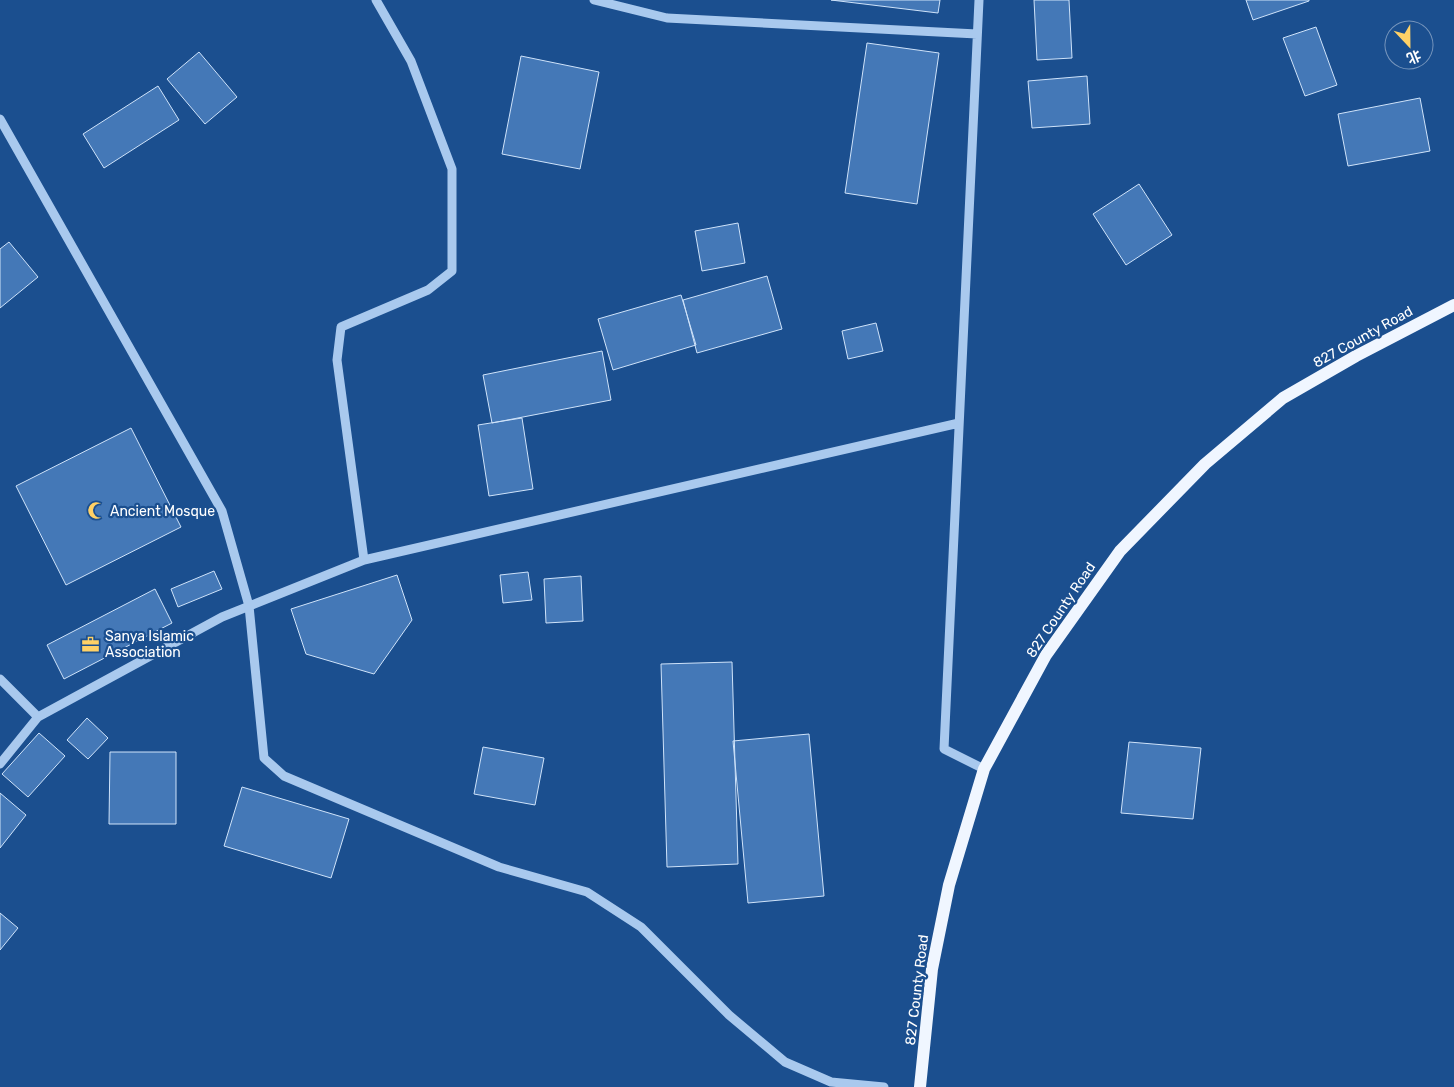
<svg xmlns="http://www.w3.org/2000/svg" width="1454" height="1087" font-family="Rubik,'Noto Sans SC',sans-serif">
	<rect width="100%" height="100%" fill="#1b4f8f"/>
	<path fill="#4478b7" stroke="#cfe3fa" d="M831,0H940L938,13Z
		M1034,0H1069L1072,58L1037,60Z
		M1246,0H1309V1L1253,20Z
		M1316,27L1337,85L1305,96L1283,38Z
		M867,43L939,53L917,204L845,193Z
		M199,52L237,97L205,124L167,79Z
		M521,56L599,72L580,169L502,154Z
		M1087,76L1090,124L1032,128L1028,81Z
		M158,86L179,120L104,168L83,134Z
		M1420,98L1430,151L1348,166L1338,114Z
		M1139,184L1172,235L1126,265L1093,214Z
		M738,223L745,263L702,271L695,231Z
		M9,242L38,277L0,308V249Z
		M767,276L782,329L697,353L683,300Z
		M681,295L696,345L613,370L598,319Z
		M876,323L883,351L848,359L842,331Z
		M602,351L611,400L492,423L483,375Z
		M522,418L533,489L489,496L478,425Z
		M131,428L181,527L66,585L16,486Z
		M214,571L222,589L178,607L171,589Z
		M528,572L532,600L503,603L500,575Z
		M397,575L412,620L374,674L306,654L291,609Z
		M581,576L583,621L546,623L544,579Z
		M155,589L172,623L64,679L47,645Z
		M732,662L738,864L667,867L661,664Z
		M87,718L108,738L88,759L67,740Z
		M39,733L65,756L28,797L2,774Z
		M809,734L824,896L748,903L733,741Z
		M1129,742L1201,748L1193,819L1121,813Z
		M483,747L544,758L535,805L474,794Z
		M110,752H176V824H109Z
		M242,787L349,819L331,878L224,846Z
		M0,793L26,815L0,848Z
		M0,913L18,928L0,950Z"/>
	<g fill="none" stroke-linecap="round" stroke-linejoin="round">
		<path stroke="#a9c9ee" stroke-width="9" d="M594,0L667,18L977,34
			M979,0L944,749L984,769
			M0,119L222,511L249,606L264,758L284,776L499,867L587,892L641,927L729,1015L785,1062L831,1082L884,1087
			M364,560L337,360L341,327L428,290L452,271V169L411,61L376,0
			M0,679L38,717
			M0,764L38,717L222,617L364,560L959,423"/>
		<path stroke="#f0f6ff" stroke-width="12" d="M920,1087L932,969L949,885L984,769L1046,655L1120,551L1205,464L1283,398L1356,356L1454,305"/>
	</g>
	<defs>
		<symbol id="mosque-bare" viewBox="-9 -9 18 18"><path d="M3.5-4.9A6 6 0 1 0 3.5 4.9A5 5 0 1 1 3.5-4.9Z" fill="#ffd166" stroke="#1b4f8f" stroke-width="2.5" paint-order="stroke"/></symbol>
		<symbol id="office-bare" viewBox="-9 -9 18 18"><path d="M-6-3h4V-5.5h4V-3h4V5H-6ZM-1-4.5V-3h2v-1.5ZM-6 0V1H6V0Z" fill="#ffd166" stroke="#1b4f8f" stroke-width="2.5" paint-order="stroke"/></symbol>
	</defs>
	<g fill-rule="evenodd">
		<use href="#mosque-bare" x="84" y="498" width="25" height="25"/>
		<use href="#office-bare" x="78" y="632" width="25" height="25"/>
	</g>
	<g text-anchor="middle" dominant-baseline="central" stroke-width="4.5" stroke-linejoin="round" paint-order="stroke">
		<g font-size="14" fill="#fff" stroke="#1b4f8f">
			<text transform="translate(1363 337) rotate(-29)">827 County Road</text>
			<text transform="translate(1061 610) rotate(-56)">827 County Road</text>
			<text transform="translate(917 990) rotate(-83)">827 County Road</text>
		</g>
		<g font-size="14" fill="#fff" stroke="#1b4f8f" text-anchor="start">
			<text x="110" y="511">Ancient Mosque</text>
			<text x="105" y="636">Sanya Islamic<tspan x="105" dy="16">Association</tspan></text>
		</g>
	</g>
	<g transform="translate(1409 45) rotate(158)"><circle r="24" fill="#1b4f8f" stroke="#7695bc"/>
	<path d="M0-4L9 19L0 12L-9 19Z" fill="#ffd166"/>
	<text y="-8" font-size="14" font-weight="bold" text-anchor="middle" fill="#ffffff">北</text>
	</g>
</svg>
